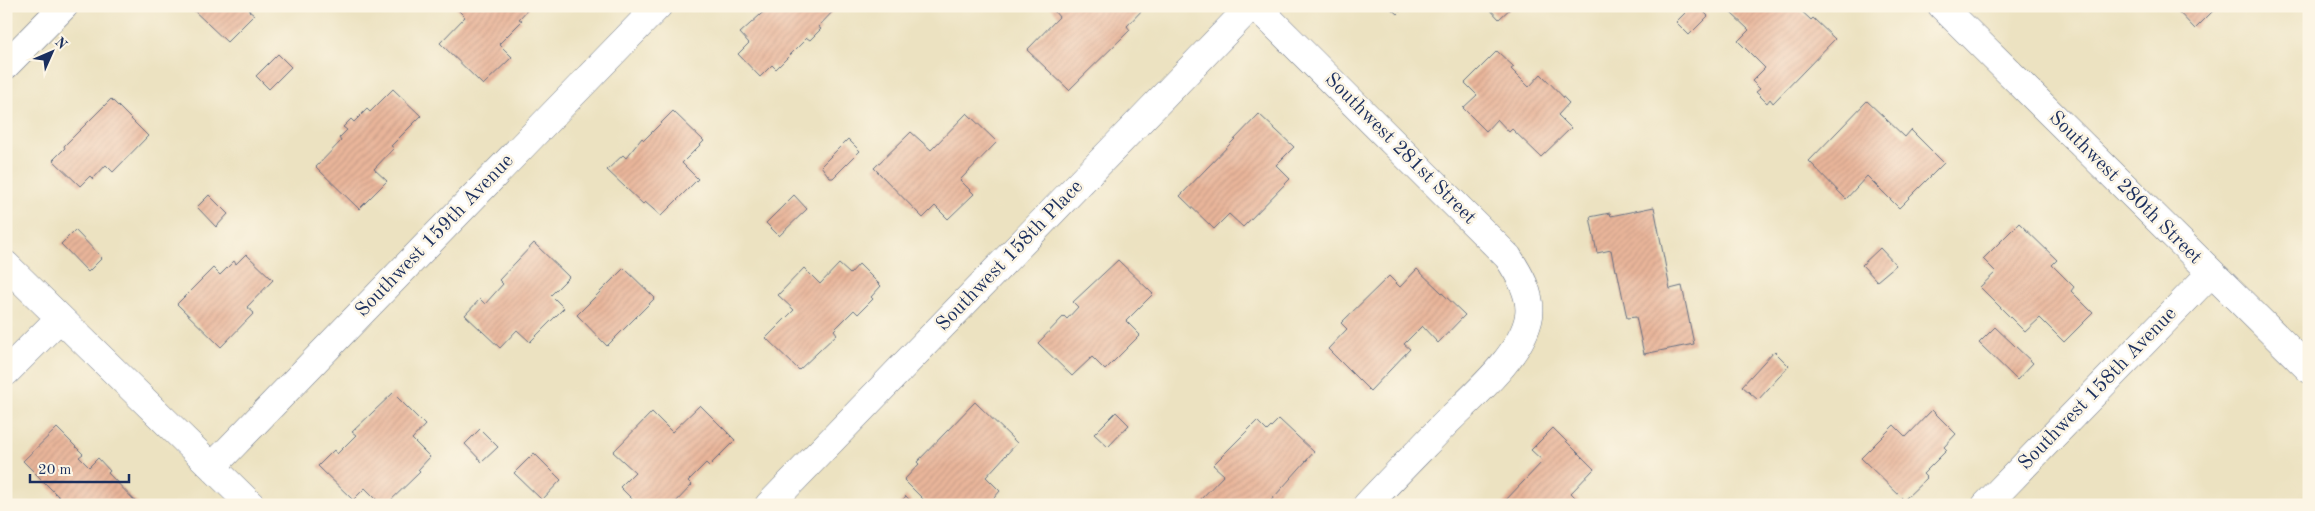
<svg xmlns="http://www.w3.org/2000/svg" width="2315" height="511" font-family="'Old Standard TT',serif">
	<defs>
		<pattern id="building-hatch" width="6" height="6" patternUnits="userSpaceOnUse" patternTransform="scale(1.25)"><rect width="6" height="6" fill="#e9b59a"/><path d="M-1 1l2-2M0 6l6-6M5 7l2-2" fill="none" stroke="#c79c87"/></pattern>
	</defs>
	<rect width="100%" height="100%" fill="#fcf5e5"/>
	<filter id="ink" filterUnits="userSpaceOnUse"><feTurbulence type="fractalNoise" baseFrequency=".02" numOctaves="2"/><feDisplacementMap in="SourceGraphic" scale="10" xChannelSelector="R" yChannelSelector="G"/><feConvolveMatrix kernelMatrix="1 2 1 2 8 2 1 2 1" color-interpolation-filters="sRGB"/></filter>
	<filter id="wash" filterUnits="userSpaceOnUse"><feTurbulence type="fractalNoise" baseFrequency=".0096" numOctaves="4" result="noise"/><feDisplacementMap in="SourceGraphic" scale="20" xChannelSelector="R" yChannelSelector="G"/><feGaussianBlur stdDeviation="1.12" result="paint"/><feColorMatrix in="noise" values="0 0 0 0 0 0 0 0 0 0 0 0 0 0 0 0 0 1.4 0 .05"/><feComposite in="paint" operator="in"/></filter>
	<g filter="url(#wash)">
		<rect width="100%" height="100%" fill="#ece2c1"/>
		<g id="blocks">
			<path fill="url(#building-hatch)" d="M189,6H254L249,11L254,15L227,42Z
				M454,6H531L519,19L522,21L499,44L512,57L483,85L440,43L465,17Z
				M770,6H838L818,27L821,29L810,40L807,38L776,69L772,65L760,77L738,54L749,43L740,33Z
				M1050,6H1146L1127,26L1130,30L1069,90L1027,50L1059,17Z
				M1388,6H1405L1397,14Z
				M1487,6H1513L1499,19Z
				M1692,6H1698L1708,16L1689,35L1676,22Z
				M1736,6H1796L1811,20L1813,18L1835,39L1773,103L1770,99L1767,103L1756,92L1760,89L1752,81L1765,68L1738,41L1749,30L1730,12Z
				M2173,6H2218L2195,29Z
				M1497,51L1514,67L1511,69L1529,87L1541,74L1569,103L1558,115L1571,128L1541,157L1512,129L1509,132L1497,119L1486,131L1463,108L1477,95L1465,83Z
				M278,54L291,67L269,89L256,76Z
				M393,89L421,116L391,146L394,148L374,169L387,181L359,209L316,167L341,141L339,138L347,130L343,127L351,119L354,122L367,109L370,112Z
				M111,99L148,136L113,172L106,165L93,179L90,176L80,186L53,160L65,148L64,146Z
				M1867,101L1905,137L1911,130L1944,163L1899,208L1867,176L1846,199L1809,161Z
				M673,111L704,141L682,163L698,179L661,216L645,202L643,204L607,170L623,155L626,158L642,138L644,140Z
				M967,113L997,142L960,180L974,194L948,219L935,206L923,218L874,168L911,132L931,150Z
				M1259,114L1294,147L1276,165L1290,179L1243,227L1229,214L1214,229L1180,196Z
				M848,139L860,151L833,178H830L821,166Z
				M209,195L228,214L216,227L197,207Z
				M794,195L807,209L779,236L766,223Z
				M1654,207L1670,289L1682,286L1694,344L1644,354L1636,317L1627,318L1617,270L1615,271L1611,250L1597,253L1590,217L1610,213L1611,216Z
				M2019,223L2057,260L2052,265L2074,287L2071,291L2093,313L2064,342L2040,318L2025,332L1980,287L1996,272L1983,259Z
				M75,230L102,258L88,272L61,244Z
				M534,243L569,277L551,295L564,308L530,342L517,330L500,348L465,315L480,299L485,304L503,284L499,280Z
				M1880,248L1896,265L1877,281L1862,265Z
				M246,254L273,280L247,307L254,313L221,347L177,304L213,268L220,275L234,261L236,264Z
				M1118,260L1153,294L1126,321L1140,335L1105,370L1092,357L1072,376L1038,343L1064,316L1067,319L1078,307L1073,302Z
				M839,264L850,274L859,264L881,286L871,297L873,299L858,314L854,310L834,330L837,334L799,370L766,338L794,310L778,295L804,268L820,284Z
				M624,268L655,298L607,346L577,315Z
				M1417,269L1465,315L1438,343L1422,326L1404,344L1410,349L1370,391L1328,349L1347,329L1341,323L1389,276L1400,287Z
				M1995,327L2033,363L2017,380L1979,343Z
				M1774,351L1789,366L1758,400L1742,386Z
				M393,393L425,425L412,439L430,457L418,470L420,472L386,505H382L365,488L353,500L318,466L334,450L337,454L356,435L352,432Z
				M975,402L1017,443L986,477L1000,491L988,505H929L904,480L919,464L917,462Z
				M700,405L735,440L709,466L706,463L688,481L692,485L673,505H638L620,487L635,472L613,452L652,412L672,432Z
				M1932,410L1956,434L1944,447L1947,450L1923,474L1927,478L1904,500L1861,458L1894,425L1906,437Z
				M1116,412L1129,425L1108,447L1094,434Z
				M1279,419L1314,452L1267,505H1203L1199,501L1224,475L1213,465L1257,421L1267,431Z
				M57,428L83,454L79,457L89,467L98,458L110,471L108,473L139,505H53L60,498L23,461Z
				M1553,428L1594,469L1571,493L1583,505H1505L1503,503L1543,461L1531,450Z
				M480,429L498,447L482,462L465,444Z
				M534,453L561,480L542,500L514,473Z
				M906,496L914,505H898Z"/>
		</g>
	</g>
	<g filter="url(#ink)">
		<use href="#blocks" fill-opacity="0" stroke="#646e81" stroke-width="1"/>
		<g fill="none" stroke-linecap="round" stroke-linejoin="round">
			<defs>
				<path id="minor" d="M1256,6L1508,257C1519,274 1532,295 1529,316C1523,354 1473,396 1446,423C1420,450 1393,477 1367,505
					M6,65L64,6
					M6,265L251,505
					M6,372L60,318
					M213,466L658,6
					M769,505L1251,6
					M1986,505L2211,273"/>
				<path id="tertiary" d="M1942,6L2309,369"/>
			</defs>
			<use href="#minor" stroke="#646e81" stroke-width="29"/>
			<use href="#tertiary" stroke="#646e81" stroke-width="29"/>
			<use href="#minor" stroke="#fff" stroke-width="28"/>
			<use href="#tertiary" stroke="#fff" stroke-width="28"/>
		</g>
	</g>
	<g text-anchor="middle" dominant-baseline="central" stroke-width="5" stroke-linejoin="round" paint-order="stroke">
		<g font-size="20" fill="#1b2f5e" stroke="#fcf5e5">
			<text transform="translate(1400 149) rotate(45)">Southwest 281st Street</text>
			<text transform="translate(2125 188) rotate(45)">Southwest 280th Street</text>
			<text transform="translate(435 236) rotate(-46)">Southwest 159th Avenue</text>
			<text transform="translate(1010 256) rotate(-46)">Southwest 158th Place</text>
			<text transform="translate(2098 389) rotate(-46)">Southwest 158th Avenue</text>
		</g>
	</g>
	<rect width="2315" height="511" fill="none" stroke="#fcf5e5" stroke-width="25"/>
	<g transform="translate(52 52) rotate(45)" stroke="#fcf5e5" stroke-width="4" paint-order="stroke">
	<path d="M0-4L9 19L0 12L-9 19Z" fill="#1b2f5e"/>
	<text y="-8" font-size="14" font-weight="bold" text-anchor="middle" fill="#1b2f5e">N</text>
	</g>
	<path d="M30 474v8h99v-8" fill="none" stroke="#1b2f5e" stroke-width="2.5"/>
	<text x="38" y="474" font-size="15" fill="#1b2f5e" stroke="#fcf5e5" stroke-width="4" paint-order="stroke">20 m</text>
</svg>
